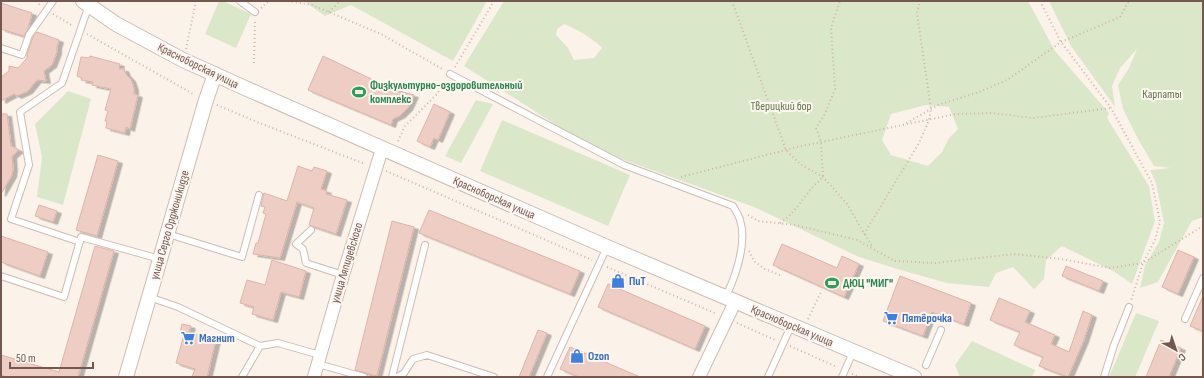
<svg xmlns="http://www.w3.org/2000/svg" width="1204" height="378" font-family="'Sofia Sans Condensed',sans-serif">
	<defs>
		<filter id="shadow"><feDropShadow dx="4.5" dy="2.5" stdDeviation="0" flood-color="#0004"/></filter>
	</defs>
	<rect width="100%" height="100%" fill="#fbf2ea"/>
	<path fill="#dae8c9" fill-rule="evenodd" d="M219,1H223L251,14L236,48L205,34Z
		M304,1H487L453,61L351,5L325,16Z
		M504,1H1028L1055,51L1109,113L1107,118L1149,186L1155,221L1132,284L1115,272L1062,246L1046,260L1044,279L1034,289L1013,267L996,273L989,287L947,283L904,271L859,257L754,207L594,149L464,66ZM564,24C578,30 591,37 602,48L594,58L574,60L568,48L556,35L557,29ZM926,105L949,107L958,129L949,138L942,152L928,166L891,155L882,140L891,114Z
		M1049,1H1203V217L1192,221L1158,282L1140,288L1145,265L1159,242L1164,223L1156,183L1150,170L1171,168L1154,166L1138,139L1123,109L1118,85L1129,68L1137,49L1120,68L1112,86L1115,107L1071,46Z
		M68,91L91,99L63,205L37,197L42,157L35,124Z
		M476,100L493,104L461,163L445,156Z
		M502,120L630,175L608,226L480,171Z
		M1136,313L1159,321L1135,377H1109Z
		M972,341L1035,370L1032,377H960L955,365Z"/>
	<path fill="#eecec4" stroke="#e0b3a6" filter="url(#shadow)" d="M1,3L32,13L28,29L24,36L1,29Z
		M37,32L59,40L57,47V52L52,65L44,71L46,81L37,80L28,91L17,96L14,94L1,101V77L9,71V66L18,68L27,58V54L33,37Z
		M90,56L120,64L119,69H124L126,74L131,79L134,88V94L138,95L130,129L126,127L125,133L106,128L107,121H105L108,111L105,110L111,89L92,85L93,82L81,80L82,78L77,76L81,57L89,58Z
		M323,56L392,89L414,95L408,108L401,115L393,119L391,125L308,90Z
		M434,104L450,112L438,140L434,138L430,147L417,141Z
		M1,114H7L11,146L19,150L12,156L13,169L12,175L1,194Z
		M98,155L118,161L97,236L76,230Z
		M298,166L312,171L314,167L327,171L321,189L327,191L326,194L347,200L336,234L309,225L314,208L297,202L280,258L253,254L256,243H258L266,214L263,213L265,207L261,206L264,193L287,201Z
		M39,205L57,211L53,222L35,216Z
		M429,210L580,271L570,294L419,233Z
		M392,221L414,227L377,376L355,370Z
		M1,236L48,252L40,276L1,262Z
		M782,244L837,268L842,256L859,264L844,297L773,265Z
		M95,246L114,251L78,377H6L1,375V355L59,372Z
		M1178,250L1194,257L1178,294L1162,287Z
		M272,260L306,271L299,297L281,292L273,320L252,314L254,307L240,303L247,280L265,285Z
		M1066,266L1103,281L1099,291L1062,276Z
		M900,276L971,303L964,324L932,312L923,336L883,321Z
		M608,284L705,326L695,349L598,307Z
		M1203,296V331L1190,326Z
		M999,298L1030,311L1025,322L1055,335L1051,344L1069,352L1083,311L1092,315L1084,340L1068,377L1039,366L1043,357L1014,345L1020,332L990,320Z
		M182,324L191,326L189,332L216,340L207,377H192L195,369L176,363L184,335L180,334Z
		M538,330L547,333L529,377H519Z
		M1161,340L1181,348L1169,377H1146Z
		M570,347L640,377H579L560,369Z"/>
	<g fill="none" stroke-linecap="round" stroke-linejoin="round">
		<defs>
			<path id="service" d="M240,1L255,12
				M1,48L22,55L29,35L53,1
				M450,74L624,165L733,206C735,210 739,215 740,220C747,241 737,272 728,292L723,293
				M311,230L296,244L303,249L306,263L343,275
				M168,234L242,257L259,195
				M80,242L11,219L29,165L20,112L62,83L89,5
				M1,276L64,297L81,237L160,259
				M149,297L178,307L260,346L278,343L320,355
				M1185,319L1203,278
				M318,364L364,377
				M926,365L941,330
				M242,377L260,346
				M392,377L425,245
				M397,377L404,373L413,359L427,355L494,377
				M547,377L607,247
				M768,377L791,326
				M842,377L853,352
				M1104,377L1114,345L1129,307"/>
			<path id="minor" d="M314,377L343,275L382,149
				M699,377L735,302"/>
			<path id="tertiary" d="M83,1L116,24L183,60L245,88L607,247L914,377
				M126,377L206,100L215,74"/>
		</defs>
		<use href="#service" stroke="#cfbbb3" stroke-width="8"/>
		<use href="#minor" stroke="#cfbbb3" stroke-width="14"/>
		<use href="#tertiary" stroke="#cfbbb3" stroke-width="16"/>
		<path stroke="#d4b1a7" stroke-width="2" stroke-dasharray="1 3" stroke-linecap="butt" d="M36,1L41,6
			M288,1L312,5L381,34L444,70
			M732,1L786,150L800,164L823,177L847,204L873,248
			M1040,1L1061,42L1111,108L1152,183L1160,222L1155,240L1143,263L1131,301
			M261,8L269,1
			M329,12L340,1
			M53,14L73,26
			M87,34L195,95
			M186,49L196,1
			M254,63L255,19
			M455,67L494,1
			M217,105L257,122L365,164
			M903,125L938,105L979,92L1007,80L1061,42L1120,17L1129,1
			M398,141L405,126L436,95L446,81
			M386,171L592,260
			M681,177L797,147L956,114L991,113L1033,118L1111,108
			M748,215L758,221L795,225L857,240L895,261L935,263L1014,254L1061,259L1110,268L1143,263L1203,226
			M780,223C792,215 799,204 808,193C812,187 818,182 823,177L821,142L816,128L825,114L835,89L831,28L840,1
			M864,234L919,143L929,120L931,109L917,13L920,1
			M749,251L754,261L765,269L782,276
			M607,267L717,314
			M808,319L822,290
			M737,323L775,340
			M790,346L837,367
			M852,374L860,377"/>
		<use href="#service" stroke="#fff" stroke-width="6"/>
		<use href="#minor" stroke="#fff" stroke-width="12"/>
		<use href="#tertiary" stroke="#fff" stroke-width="14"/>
	</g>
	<defs>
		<symbol id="stadium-bare" viewBox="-9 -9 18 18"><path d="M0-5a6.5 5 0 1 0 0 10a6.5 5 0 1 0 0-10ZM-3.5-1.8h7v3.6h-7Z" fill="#2e9e5b" stroke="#fef6f0" stroke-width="2.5" paint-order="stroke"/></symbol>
		<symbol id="shop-bare" viewBox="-9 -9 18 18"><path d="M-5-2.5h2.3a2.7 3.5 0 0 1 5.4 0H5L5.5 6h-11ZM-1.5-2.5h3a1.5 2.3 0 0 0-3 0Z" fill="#3f7fe0" stroke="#fef6f0" stroke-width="2.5" paint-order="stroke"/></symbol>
		<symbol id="supermarket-bare" viewBox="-9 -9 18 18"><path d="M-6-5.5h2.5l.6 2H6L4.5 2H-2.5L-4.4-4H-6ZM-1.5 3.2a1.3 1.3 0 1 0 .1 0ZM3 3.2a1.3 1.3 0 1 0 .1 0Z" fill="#3f7fe0" stroke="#fef6f0" stroke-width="2.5" paint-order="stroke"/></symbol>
	</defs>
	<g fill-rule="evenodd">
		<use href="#stadium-bare" x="349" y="82" width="20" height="20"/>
		<use href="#shop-bare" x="608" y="271" width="20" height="20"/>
		<use href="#stadium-bare" x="822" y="273" width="20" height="20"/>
		<use href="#supermarket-bare" x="881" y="308" width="20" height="20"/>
		<use href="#supermarket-bare" x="178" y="328" width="20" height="20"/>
		<use href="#shop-bare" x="567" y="346" width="20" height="20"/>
	</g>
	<g text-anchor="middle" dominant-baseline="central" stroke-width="4" stroke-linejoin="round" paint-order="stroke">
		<g font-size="12" fill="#74574f" stroke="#fef6f0">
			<text transform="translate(198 66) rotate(26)">Красноборская улица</text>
			<text transform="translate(494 198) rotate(24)">Красноборская улица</text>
			<text transform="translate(170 225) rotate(-74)">улица Серго Орджоникидзе</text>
			<text transform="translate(347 263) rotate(-73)">улица Ляпидевского</text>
			<text transform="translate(792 326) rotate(23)">Красноборская улица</text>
		</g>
		<g font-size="12" font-weight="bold" fill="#27864d" stroke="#fef6f0" text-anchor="start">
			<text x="370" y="85">Физкультурно-оздоровительный<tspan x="370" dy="14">комплекс</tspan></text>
			<text x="843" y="283">ДЮЦ "МИГ"</text>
		</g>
		<g font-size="12" fill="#5e7848" stroke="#fef6f0">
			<text x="1162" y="94">Карпаты</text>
			<text x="781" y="106">Тверицкий бор</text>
		</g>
		<g font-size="12" font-weight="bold" fill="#366cbe" stroke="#fef6f0" text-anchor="start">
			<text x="629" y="281">ПиТ</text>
			<text x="902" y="318">Пятёрочка</text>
			<text x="199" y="338">Магнит</text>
			<text x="588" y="356">Ozon</text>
		</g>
	</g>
	<rect width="1204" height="378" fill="none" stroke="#74574f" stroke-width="4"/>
	<g transform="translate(1176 350) rotate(140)" stroke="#fef6f0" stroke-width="3" paint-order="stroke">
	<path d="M0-3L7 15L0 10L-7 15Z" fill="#74574f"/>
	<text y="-6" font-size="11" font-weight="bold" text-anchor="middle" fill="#74574f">С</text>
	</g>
	<path d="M10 362v6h83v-6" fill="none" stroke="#74574f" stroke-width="2"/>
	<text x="16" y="362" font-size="12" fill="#74574f" stroke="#fef6f0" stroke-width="3" paint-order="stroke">50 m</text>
</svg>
